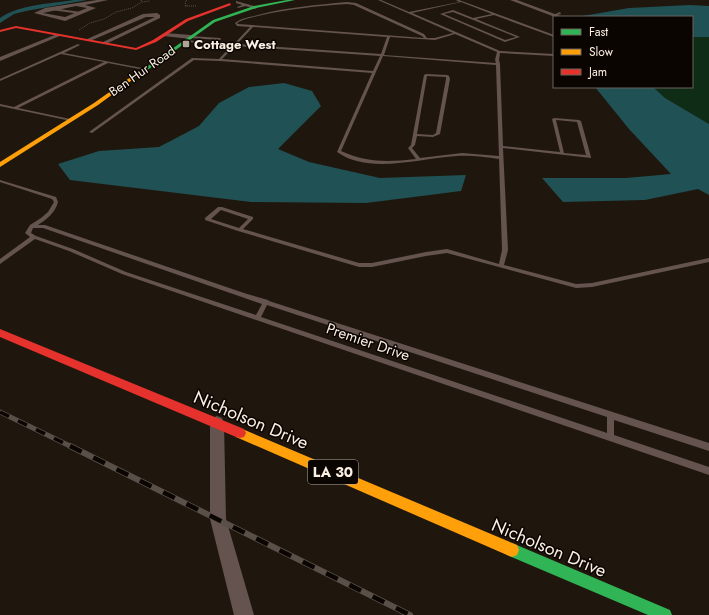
<svg xmlns="http://www.w3.org/2000/svg" width="709" height="615" font-family="Jost,sans-serif">
	<rect width="100%" height="100%" fill="#1f170d"/>
	<path fill="#0f2c17" d="M692,37H709V124L665,98L653,87H692Z"/>
	<path fill="#205154" d="M690,5L709,6V37H692V17H577L629,8Z
		M284,83L312,91L321,106L278,149L309,162L380,178L466,175L461,191L366,203L251,202L70,180L58,164L99,151L159,147L199,126L219,103L249,87Z
		M595,87H653L665,98L709,124V195L698,189L645,200L563,202L542,178H626L671,174L629,129Z"/>
	<g fill="none" stroke-linecap="round" stroke-linejoin="round">
		<path fill="#205154" fill-rule="evenodd" d="M74,0H87L26,11L14,14L0,23V18C21,4 49,4 74,0Z"/>
		<path stroke="#5d524c" stroke-width="1" stroke-dasharray="1 1" stroke-linecap="butt" d="M141,0L142,2L150,1
			M185,6H197
			M186,6L185,2L187,0
			M79,30L90,23L104,19L116,12L132,8L142,2"/>
		<path fill="#64534e" fill-rule="evenodd" d="M378,0H381L409,12L459,2L456,0H459L554,35V37L494,15L476,19L520,37L505,42L440,14L453,10L473,18L492,14L461,2L412,13L500,51L554,54V56L500,53L499,60L500,64L503,146L560,152L552,119L554,118L579,120L581,121L591,157V158L503,148L508,250L504,265L576,284L592,283L709,258V262L592,287L576,288L447,253L426,256L372,267H359L238,231L205,220V218L218,207H222L253,217V219L243,229L359,263H372L426,252L447,249L499,264L502,250L499,159C485,157 471,155 457,156C420,158 369,175 337,152L372,73L220,61L194,60L92,133L89,132L192,58L219,59L232,45L185,42L184,40L234,44L250,27L237,26L235,23C241,18 250,17 258,15C287,7 317,5 347,2L356,3L424,34L427,38H435L453,33ZM347,4L354,5L422,36L424,38L238,24L237,23C243,19 251,18 258,16C287,9 317,6 347,4ZM453,12L516,37L505,40L444,14ZM253,27L387,37L381,54L237,44ZM455,34L497,52L495,60L496,63L384,55L390,37L435,40ZM235,46L380,56L373,71L222,59ZM383,56L496,65L499,156L462,153L420,158L412,148L415,145L417,136L433,137L440,134L450,79L449,76L447,75L426,74L424,75L411,145L408,148L416,159C389,162 367,163 341,151ZM427,76L446,77V79L436,133L433,135L417,134ZM556,120L577,122L586,155L564,153ZM221,210L248,219L239,228L211,219Z
			M245,4L246,6L238,8L237,7Z
			M52,8L81,12L82,13L81,14L51,10Z
			M560,12L561,14L554,16L553,15Z
			M191,36L220,38L221,39L220,40L190,38Z
			M78,44L80,45L64,53L147,69L145,70L108,63L18,108L70,119L72,120L71,121L0,106V104L14,107L104,62L61,54L0,81V79Z
			M0,180L56,197L58,202C55,213 47,219 38,225H45L244,293L268,300L269,301L709,443V451L614,420V435L709,467V475L122,274L69,251L35,239L0,264V259L30,237L25,233L30,225L41,218L48,212L54,202L52,199L0,182ZM33,228H43L262,304L256,315L126,272L73,249L36,236L31,233ZM267,305L607,417V433L261,317Z"/>
		<path fill="#64534e" fill-rule="evenodd" d="M97,0H108L85,5L96,8L65,21L34,13L45,8ZM76,6L87,8L65,17L43,13Z
			M510,0H517L563,17H555Z
			M236,1L258,7L255,9L236,3Z
			M157,13L160,15V18L106,44L101,43L155,17H146L90,41L85,40L143,14Z
			M165,33L191,35L194,37L191,39L163,36L162,35Z
			M57,34L62,35L0,61V57Z
			M217,416L222,418L224,423L226,519L254,615H234L210,519V423L212,418Z"/>
		<path fill="#30b455" fill-rule="evenodd" d="M287,0H295L256,8L215,22L139,76L135,75L213,20L254,6Z
			M512,543L670,610L672,615H648L507,555L505,550L507,545Z"/>
		<path fill="#ff9f0a" fill-rule="evenodd" d="M135,74L139,75L98,105L0,167V162L94,103Z
			M240,428L517,545L519,550L517,555L512,557L507,555L236,437L234,433L236,429Z"/>
		<path fill="#e5322d" fill-rule="evenodd" d="M230,3L231,5L188,21L156,42L136,50L16,28L0,32V30L16,26L136,48L153,40L186,19Z
			M0,329L244,429L246,433L244,437L240,438L236,437L0,337Z"/>
		<defs>
			<path id="rail-far1" d="M0,412L72,447"/>
			<path id="rail" d="M70,446L410,615"/>
		</defs>
		<use href="#rail-far1" stroke="#5a5049" stroke-width="5"/>
		<use href="#rail" stroke="#5a5049" stroke-width="6"/>
		<use href="#rail-far1" stroke="#0b0501" stroke-width="3.5" stroke-dasharray="10" stroke-linecap="butt"/>
		<use href="#rail" stroke="#0b0501" stroke-width="4.5" stroke-dasharray="13" stroke-linecap="butt"/>
	</g>
	<rect fill="#aea399" stroke="#0b0501" stroke-width="1.5" x="182" y="40" width="8" height="8" rx="2"/>
	<g text-anchor="middle" dominant-baseline="central" stroke-width="3" stroke-linejoin="round" paint-order="stroke">
		<g font-size="13" font-weight="bold" fill="#fbefe4" stroke="#0b0501" text-anchor="start">
			<text x="194" y="44">Cottage West</text>
		</g>
		<g font-size="13" fill="#fbefe4" stroke="#0b0501">
			<text transform="translate(142 71) rotate(-35)">Ben Hur Road</text>
		</g>
		<rect fill="#0b0501" stroke="#b3a9a0" stroke-width="1" x="308" y="460" width="50" height="24" rx="3"/>
		<g font-size="14" font-weight="bold" fill="#fbefe4">
			<text x="333" y="472">LA 30</text>
		</g>
		<g font-size="15" fill="#fbefe4" stroke="#0b0501">
			<text transform="translate(368 342) rotate(19)">Premier Drive</text>
		</g>
		<g font-size="18" fill="#fbefe4" stroke="#0b0501">
			<text transform="translate(251 420) rotate(23)">Nicholson Drive</text>
			<text transform="translate(549 548) rotate(23)">Nicholson Drive</text>
		</g>
	</g>
	<rect x="553" y="16" width="140" height="72" fill="#0b0501" stroke="#6b635c"/>
	<rect x="561" y="29" width="20" height="6" fill="#30b455" stroke="#6b635c"/>
	<text x="589" y="36" font-size="12" fill="#fbefe4">Fast</text>
	<rect x="561" y="49" width="20" height="6" fill="#ff9f0a" stroke="#6b635c"/>
	<text x="589" y="56" font-size="12" fill="#fbefe4">Slow</text>
	<rect x="561" y="69" width="20" height="6" fill="#e5322d" stroke="#6b635c"/>
	<text x="589" y="76" font-size="12" fill="#fbefe4">Jam</text>
</svg>
